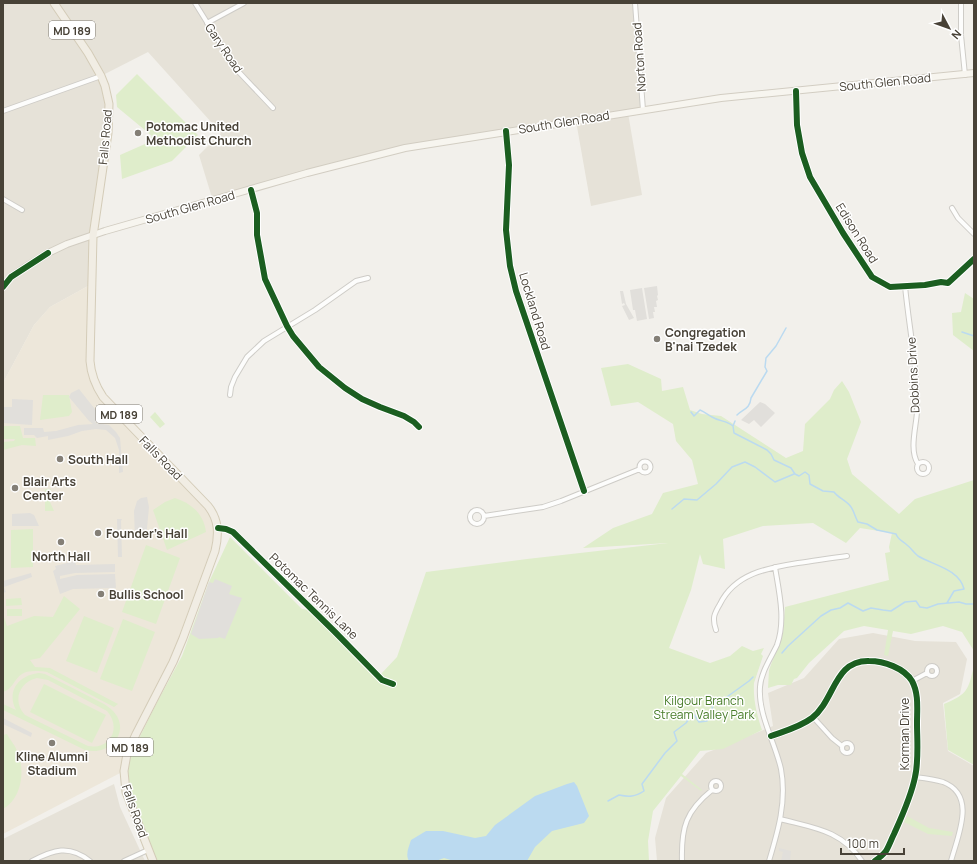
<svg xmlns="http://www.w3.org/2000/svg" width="977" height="864" font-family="Manrope,sans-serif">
	<rect width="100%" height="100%" fill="#f2f0eb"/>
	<path fill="#e6e2d8" d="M3,3H635L643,110L628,113L642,195L591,206L576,121L405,148L213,201L199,155L221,133L148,52L101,76L109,114L93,236L88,286L50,307L34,325L3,383Z
		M873,633L915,641L956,642L967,659L960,694L943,703L948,751L974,766V861H657L655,838L666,798L706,753L773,726L768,693L804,678L839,639Z
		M114,784L120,807L145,861H3V839Z"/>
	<path fill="#ede7da" d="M88,286L90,361L97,387L208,506L218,533L183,638L136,734L124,771L3,834V383L34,325L50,307Z"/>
	<path fill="#dfedcb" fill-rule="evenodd" d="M137,74L198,135L172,161L122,179L120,155L145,144L152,136L117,107L116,95Z
		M965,293L974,299V351L953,335L952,313L961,312Z
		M628,364L661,379L662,391L683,387L690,410L702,414L721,416L786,458L803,451L805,424L830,399L834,390L842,381L849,392L861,422L847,459L852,474L899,514L915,499L974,480V477V651L962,632L943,626L911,634L893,631L888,656L884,655L888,630L864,626L844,631L809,663L797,678L794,679L791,685H778L768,688L769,670L783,632L785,607L889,580L885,553L890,552L889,547L892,533L860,528L846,543L813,523L763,526L723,539L725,569L703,564L700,554L691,590L669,648L710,663L730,656L742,646L753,651L764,648L761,654L763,656L754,683C753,700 757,715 762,730L723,749L700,751L682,774L702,790L701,791L681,776L653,811L648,841L649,861H157L133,803L127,783L129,759L153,710L182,656L209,582L230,537L302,609L317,611L380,675L397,657L426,572L527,559L668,543L583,548L613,528L652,514L663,493L698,484L692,460L676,441L673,424L638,402L611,406L601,368Z
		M43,395H69L72,412L69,416L40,420Z
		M155,412L165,424L160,428L150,417Z
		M3,426H20L23,438H35L36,446L22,445L3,450V442L14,441L15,439H3Z
		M45,489H51L50,502L54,511H45Z
		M175,498C191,503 204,514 206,532L167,550L153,510L165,502Z
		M33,529V567L11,568V530Z
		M146,545L180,558L156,624L122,612Z
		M64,596L80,609L40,658L30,660L35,667L50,668L118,704L114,707L47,672C40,671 28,670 22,674C14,679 13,689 3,692V614L7,626L34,616L53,617Z
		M21,598L22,605L6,606V599Z
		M7,609H22V616H7Z
		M84,616L114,628L97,673L66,661Z
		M123,619L155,632L132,691L100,679Z
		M974,666V765L948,750L944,704C968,694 968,690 974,666Z
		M39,673L45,674L104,704C107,706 110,708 112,710C132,729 112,757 85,750L3,710V704L16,710C6,691 19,675 39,673ZM37,678L48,680L107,711C122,728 110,750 88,746L25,715C12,701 19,682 37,678Z
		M44,684L106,715L92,743L30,712Z
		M7,734C10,740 16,746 18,753C25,771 22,798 3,809V735Z
		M907,816L929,828L953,832L952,836L928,834L904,822Z"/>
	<path fill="#e1dfdb" d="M657,286L658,295L657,296L658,300L656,301L657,307H654L655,312H653L654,318L649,319L644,288Z
		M642,288L647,319L637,321L635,310H633L630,290Z
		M620,291H623L626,304L634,318L629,320L622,306L625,305L624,303L622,304Z
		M79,389L102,418L95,423L109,425L116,432L120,438L123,472L119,473V450L115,438L106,430L96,429L82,431L68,436L48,440V436L37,438L34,435H24V428H43L44,432L56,431L78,425L93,424L89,421L69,397L71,393Z
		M12,399L33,400L32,425L3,423L4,407H12Z
		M760,402L765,404L775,413L761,427L754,420L749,424L741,420Z
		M147,497L149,507L146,539L135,540L134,511L137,501L141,498Z
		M30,513L34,515L39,526H12V514Z
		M117,519H122L121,521L122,557H118Z
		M75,561L76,565L115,564V572L75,573L60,576V579L77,575L115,574L116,588L73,589L60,594L53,571L56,569L55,566Z
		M31,573L32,577L4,587L6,592L3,593V581Z
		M215,579L232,586L229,594L242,598L225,639L219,637L218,638L199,639L191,634L209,582L213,583Z
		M3,718L32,733L31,737L3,724Z
		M779,848L791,851L790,861H781L783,852L779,851Z"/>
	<path fill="#bbdaf0" d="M574,782L577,786L589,816L584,823L552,831L535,847L527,861H454L444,858L436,861H409C405,854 409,847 411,840L426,831H443L475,838L486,836L495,825L535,796L567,784Z"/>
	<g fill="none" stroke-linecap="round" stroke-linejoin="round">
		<path stroke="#bbdaf0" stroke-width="1.5" d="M962,332L974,336
			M691,412L694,416L700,410C705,412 708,415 712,417C720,422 726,420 733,426L734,433L767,450L771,454L774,460L791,468L795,474L799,476L805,472L809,475L810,484L823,491L834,492C838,498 846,500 851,507C854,511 855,517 858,522L867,524L877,530L896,534C898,540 903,541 907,545C911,548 914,553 918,556C933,565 959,569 964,589L954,591L947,603
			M737,415C743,409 750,409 751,398L767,371L765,367L766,358L776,346L786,328
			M733,426L735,421
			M672,509L684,499L697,500L716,484L732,467L745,462L755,467L775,482L794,474
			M782,653L788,646L821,616L831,610L840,608L848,603L863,611L871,608L883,610L891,611L905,602L916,601L920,607L927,608L938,604L959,602L966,604H974
			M608,801L619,795C629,797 635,797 644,791L642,784L665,753L677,741L674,732L686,723L693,713L699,722L707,721L715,701L724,699L749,681L753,677"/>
		<defs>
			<path id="street" d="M195,3L236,69L273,108
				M635,3L643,110
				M961,3V35L965,75
				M207,23L244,3
				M796,91L797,125L802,153L810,177L843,233L872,277L890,287L925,285L941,282L948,283L974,259
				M3,111L101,76
				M506,131L509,165L506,230L510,266L516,291L584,491
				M251,190L257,213V235L265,279L287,326L293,336L319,367L345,388L362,399L380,407L404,416L414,422L419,427
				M3,199L22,210
				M952,208L958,218L974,234
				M905,286C909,328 918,370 917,412C916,428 909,450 918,464
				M230,395L231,387L235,377L247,357L264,341L315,310L356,281L368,278
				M639.5 467a5.5 5.5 0 1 1 11 0a5.5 5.5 0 1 1-11 0Z
				M917 468a6 6 0 1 1 12 0a6 6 0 1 1-12 0Z
				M470 517a7 7 0 1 1 14 0a7 7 0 1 1-14 0Z
				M484,516L543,507L561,501L640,469
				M218,528L226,529L233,532L334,631L382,680L393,684
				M716,630C712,618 714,614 720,604C735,573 768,568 798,563C814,561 830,558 847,556
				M927 671a5 5 0 1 1 10 0a5 5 0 1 1-10 0Z
				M912,681L927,673
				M813,717L832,738L842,746
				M771,736C785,731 800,727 812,718C835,700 834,660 869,661C884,661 904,668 912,681C919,694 917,709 917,723C917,740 919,760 915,777C911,797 902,816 894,834C891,840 889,846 886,851C883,855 879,858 875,861
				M842 748a5 5 0 1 1 10 0a5 5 0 1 1-10 0Z
				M915,777C924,778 934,779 943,782C977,795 958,835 951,861
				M711 786a5 5 0 1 1 10 0a5 5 0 1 1-10 0Z
				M780,819C814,828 841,830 862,861
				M32,861C53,850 69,844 90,861
				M124,861L148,850
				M682,861C681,827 686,811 712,790
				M769,861C778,831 787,801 781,769C775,742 758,715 760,687C761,672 771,658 777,645C786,620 779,592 775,567"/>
			<path id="secondary" d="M3,287L11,277L24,268L48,253L67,244L105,231L307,173L405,148L721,98L974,73"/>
			<path id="primary" d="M54,3L88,53L101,76L105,86L109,104L108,133L93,236L90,361C91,375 95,385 103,397L208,506C219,520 219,534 215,551L183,638L173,662L136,734L127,754L124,771L126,792L153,861"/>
		</defs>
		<use href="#street" stroke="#ceccc7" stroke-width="6"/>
		<use href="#secondary" stroke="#d2cdc2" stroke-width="8"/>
		<use href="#primary" stroke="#d4ccb8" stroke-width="9"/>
		<use href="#street" stroke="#fdfdfc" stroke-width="4"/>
		<use href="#secondary" stroke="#f7f5ef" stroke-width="6"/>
		<use href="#primary" stroke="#f1ede4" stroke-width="7"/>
		<defs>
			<path id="cycleway" d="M796,91L797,125L802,153L810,177L843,233L872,277L890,287L925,285L941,282L948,283L974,259
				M506,131L509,165L506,230L510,266L516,291L584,491
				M251,190L257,213V235L265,279L287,326L293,336L319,367L345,388L362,399L380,407L404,416L414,422L419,427
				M3,287L11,277L48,253
				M218,528L226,529L233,532L334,631L382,680L393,684
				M771,736C785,731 800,727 812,718C835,700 834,660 869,661C884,661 904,668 912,681C919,694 917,709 917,723C917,740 919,760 915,777C911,797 902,816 894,834C891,840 889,846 886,851C883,855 879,858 875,861"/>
		</defs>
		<use href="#cycleway" stroke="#fff" stroke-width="8"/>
		<use href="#cycleway" stroke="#1b5e20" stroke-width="6"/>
	</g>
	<g fill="#847f76" stroke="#fff" stroke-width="1.5">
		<circle cx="138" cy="133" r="4"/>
		<circle cx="657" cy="339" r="4"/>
		<circle cx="60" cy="459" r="4"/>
		<circle cx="15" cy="488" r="4"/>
		<circle cx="98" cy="533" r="4"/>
		<circle cx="61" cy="542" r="4"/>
		<circle cx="101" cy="594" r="4"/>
		<circle cx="52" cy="743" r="4"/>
	</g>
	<g text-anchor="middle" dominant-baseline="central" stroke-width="3" stroke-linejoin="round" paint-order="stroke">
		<g fill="#fff" stroke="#7f7b73" stroke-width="1">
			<rect x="49" y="21" width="46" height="18" rx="3"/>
			<rect x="96" y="405" width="46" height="18" rx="3"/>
			<rect x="107" y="738" width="46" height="18" rx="3"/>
		</g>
		<g font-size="11" font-weight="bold" fill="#484237">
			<text x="72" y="30">MD 189</text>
			<text x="119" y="414">MD 189</text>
			<text x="130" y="747">MD 189</text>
		</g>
		<g font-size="12" fill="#484237" stroke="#fff">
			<text transform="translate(224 48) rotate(56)">Gary Road</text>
			<text transform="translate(639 57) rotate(-94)">Norton Road</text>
			<text transform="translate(885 82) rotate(-6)">South Glen Road</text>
			<text transform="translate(564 122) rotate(-9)">South Glen Road</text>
			<text transform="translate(105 137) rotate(-85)">Falls Road</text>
			<text transform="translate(190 207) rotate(-16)">South Glen Road</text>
			<text transform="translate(857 233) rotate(58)">Edison Road</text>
			<text transform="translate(535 311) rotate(73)">Lockland Road</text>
			<text transform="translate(913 375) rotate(-93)">Dobbins Drive</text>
			<text transform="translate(161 458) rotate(46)">Falls Road</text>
			<text transform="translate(314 596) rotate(44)">Potomac Tennis Lane</text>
			<text transform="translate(904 734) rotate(-90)">Korman Drive</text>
			<text transform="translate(135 811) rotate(71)">Falls Road</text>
		</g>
		<g font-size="12" font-weight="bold" fill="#484237" stroke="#fff" text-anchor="start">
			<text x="146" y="126">Potomac United<tspan x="146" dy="14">Methodist Church</tspan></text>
			<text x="665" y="332">Congregation<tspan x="665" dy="14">B'nai Tzedek</tspan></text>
			<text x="68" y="459">South Hall</text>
			<text x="23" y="481">Blair Arts<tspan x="23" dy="14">Center</tspan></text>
			<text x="106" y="533">Founder's Hall</text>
			<text x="61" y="556" text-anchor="middle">North Hall</text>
			<text x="109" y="594">Bullis School</text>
			<text x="52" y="756" text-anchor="middle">Kline Alumni<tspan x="52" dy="14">Stadium</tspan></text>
		</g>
		<g font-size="12" fill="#477c28" stroke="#fff">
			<text x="704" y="700">Kilgour Branch<tspan x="704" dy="14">Stream Valley Park</tspan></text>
		</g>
	</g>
	<rect width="977" height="864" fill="none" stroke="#484237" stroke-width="8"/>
	<g transform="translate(949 28) rotate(131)" stroke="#ffffff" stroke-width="3" paint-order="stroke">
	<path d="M0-3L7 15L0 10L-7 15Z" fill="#484237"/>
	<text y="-6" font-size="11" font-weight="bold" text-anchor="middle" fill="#484237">N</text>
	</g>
	<path d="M841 848v6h63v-6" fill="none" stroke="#484237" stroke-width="2"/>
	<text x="847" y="848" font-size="12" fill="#484237" stroke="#ffffff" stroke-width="3" paint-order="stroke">100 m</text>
</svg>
